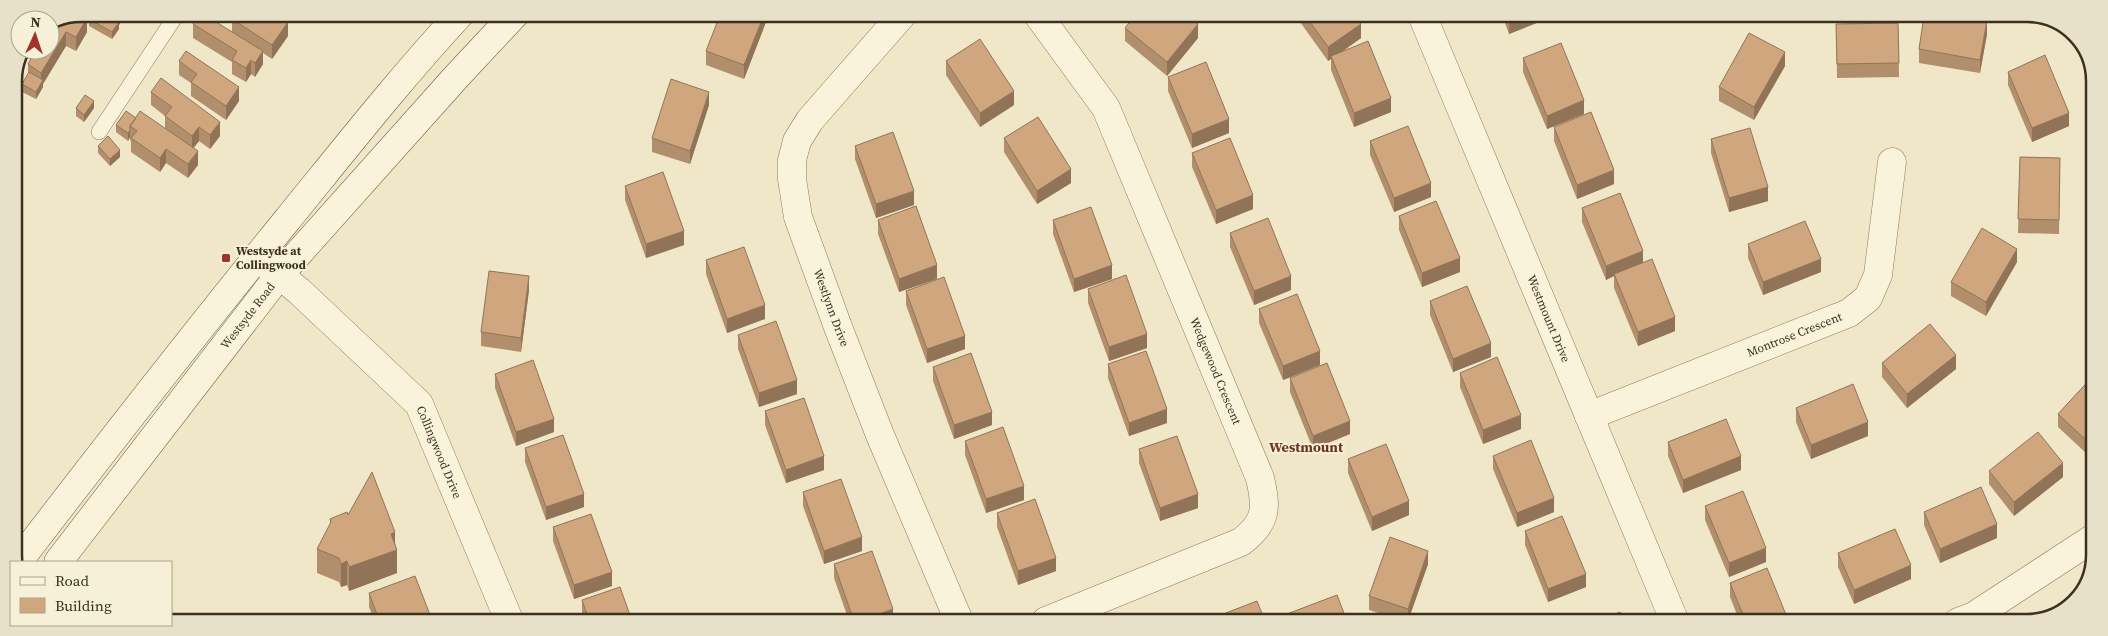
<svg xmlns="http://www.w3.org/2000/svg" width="2108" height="636" font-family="'Source Serif 4',serif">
	<rect width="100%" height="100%" fill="#f0e7c8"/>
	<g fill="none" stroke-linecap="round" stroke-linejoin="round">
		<defs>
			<path id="service" d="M99,132L177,14"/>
			<g id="minor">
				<path id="s1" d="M902,15L810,120L797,141L792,160V179L798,217L838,327L880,435L959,621"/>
				<path id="s2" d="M1038,15L1106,108L1260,478C1267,509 1267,522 1241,542L1046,621"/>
				<path id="s3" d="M1422,15L1675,622"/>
				<path id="s4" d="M261,260L299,291L419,404L509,620"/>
				<path id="s5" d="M1589,416L1849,313L1868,298L1878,275L1892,162"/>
				<path d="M1958,622L1974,616L2092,539"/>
			</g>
			<g id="secondary">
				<path d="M18,562C106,447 196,332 287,220C344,150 399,80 460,14"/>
				<path id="s6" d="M58,562L280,274L457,76L515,14"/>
			</g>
		</defs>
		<use href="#service" stroke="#8c7a5c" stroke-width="16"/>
		<use href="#minor" stroke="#8c7a5c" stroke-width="29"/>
		<use href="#secondary" stroke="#6e5b3f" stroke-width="29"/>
		<use href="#service" stroke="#faf3dc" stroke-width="15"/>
		<use href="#minor" stroke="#faf3dc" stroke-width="28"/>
		<use href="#secondary" stroke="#faf3dc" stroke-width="28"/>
	</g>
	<path fill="#b28f6c" d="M87,14L86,18L87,32L76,51L66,46L43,84V87L36,99L22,92V84L28,75V64L50,28Z
		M106,14H124V16L119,25V29L112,39L89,26V19L106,15Z
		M766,15V22L744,79L706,65V51Z
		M793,15H808L801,22Z
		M1295,15H1355L1361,38L1341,52L1391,112L1354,127L1331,70V59L1328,61Z
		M1502,15L1554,16L1509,34Z
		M232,19L288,36L272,59L263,53V64L255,77L251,74L246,82L232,74V62L193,38V24L232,31Z
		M1898,23L1899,77L1837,78L1836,24Z
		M1125,28L1198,38L1167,76L1125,41Z
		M1987,34L1980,73L1919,63V49Z
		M1523,58L1584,114L1547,129L1523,72Z
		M179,61L239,101L226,120L191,96V83L179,75Z
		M946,61L1014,105L980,127L946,75Z
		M1785,66L1754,120L1719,101V87Z
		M2008,72L2069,126L2032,142L2008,85Z
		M1168,77L1229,133L1192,148L1168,91Z
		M151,92L220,136L210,149L199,141L193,148L198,165L188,178L166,163L160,172L131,152V141L130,140V137L128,141L116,132V125L136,118L165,129V116L151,105Z
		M709,105L690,164L652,152V138Z
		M76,108H94L84,122L76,116Z
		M1554,127L1614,184L1577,199L1554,141Z
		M1004,138L1071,183L1037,204L1004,152Z
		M1711,139L1768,201L1729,212L1711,153Z
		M1370,141L1431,197L1394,212L1370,155Z
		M98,146L120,157L110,166L98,153Z
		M855,146L914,205L876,218L855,159Z
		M1192,153L1253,209L1216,224L1192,167Z
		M2020,157L2060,158L2059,234L2018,233Z
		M625,186L684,245L646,258L625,200Z
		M1582,208L1643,263L1675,331L1638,346L1614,288V276L1606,280L1582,222Z
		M1399,216L1460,272L1422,287L1399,230Z
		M878,220L937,279L899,292L878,234Z
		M1053,220L1112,279L1074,292L1053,234Z
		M1230,233L1291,290L1254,305L1230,247Z
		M1748,244L1821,272L1763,295L1748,258Z
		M706,260L765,319L727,333L706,274Z
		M2017,262L1986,316L1951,296V282Z
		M1088,289L1147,348L1109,361L1088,303Z
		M529,290L521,352L481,346V332Z
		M906,291L965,349L927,363L906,305Z
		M1430,301L1491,357L1453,372L1430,315Z
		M1259,309L1320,365L1283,380L1259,323Z
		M738,335L797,394L759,407L738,349Z
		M1882,363L1956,369L1907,408L1882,377Z
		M1108,364L1167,423L1129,436L1108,378Z
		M933,367L992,425L954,439L933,381Z
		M1460,373L1521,429L1483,444L1460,387Z
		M495,374L554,432L516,446L495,388Z
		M2093,376L2087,454L2058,427V414Z
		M1290,378L1350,434L1313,449L1290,392Z
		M1796,408L1868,436L1811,459L1796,422Z
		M765,411L824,470L786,483L765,425Z
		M965,441L1024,500L986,513L965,455Z
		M1668,442L1741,470L1683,493L1668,456Z
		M525,448L584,507L546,520L525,462Z
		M1139,449L1198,508L1160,521L1139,463Z
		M1493,456L1554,512L1517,527L1493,469Z
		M1348,459L1409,515L1372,531L1348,473Z
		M1989,471L2063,477L2014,516L1989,484Z
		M803,492L862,551L824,564L803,506Z
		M1705,506L1766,562L1729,577L1705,520Z
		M1924,512L1997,538L1940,563L1924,525Z
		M997,513L1056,571L1018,585L997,527Z
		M348,515L395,544L397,573L349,591L347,585L341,587L339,582L317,573V549L330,525V519Z
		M553,527L612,586L574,599L553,541Z
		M1525,531L1586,587L1548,602L1525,545Z
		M1838,553L1911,579L1854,604L1838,567Z
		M834,564L893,621H849L834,578Z
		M1428,564L1408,621H1403L1369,610V596Z
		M1730,583L1789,622H1740L1730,597Z
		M369,593L432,620H374L369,607Z
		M582,600L632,621L585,620L582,614Z"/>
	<path fill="#917458" d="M82,14H87V16L80,27V15Z
		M121,14H124V16L119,25V29L112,39V32L119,22V17Z
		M764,15H766V22L744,79V65Z
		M801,15H808L801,22Z
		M1520,16H1554L1509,34V20Z
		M87,18V32L76,51V37Z
		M1987,20V34L1980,73V60Z
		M288,22V36L272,59V45Z
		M1198,24V38L1167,76V62Z
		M1361,24V38L1332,59L1331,56V59L1328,61V47Z
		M66,32V46L43,84V87L36,99V92L41,83V73Z
		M263,51V64L255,77V63Z
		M1785,52V66L1754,120V107Z
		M251,60V74L246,82V68Z
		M239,87V101L226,120V106Z
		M1014,91V105L980,127V113Z
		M709,92V105L690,164V151Z
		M1391,98V112L1354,127V113Z
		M1584,100V114L1547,129V116Z
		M94,101V108L84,122V115Z
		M2069,113V126L2032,142V128Z
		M1229,119V133L1192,148V134Z
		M220,122V136L210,149V135Z
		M199,127V141L192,150V136Z
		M130,130V137L128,141V133Z
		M166,149V163L160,172V158Z
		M120,150V157L110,166V159Z
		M198,151V165L188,178V164Z
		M1071,169V183L1037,204V191Z
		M1614,170V184L1577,199V185Z
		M1431,183V197L1394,212V198Z
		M1768,187V201L1729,212V198Z
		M914,191V205L876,218V204Z
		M1253,195V209L1216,224V210Z
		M684,231V245L646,258V244Z
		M2017,249V262L1986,316V302Z
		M1643,251V265L1614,274V276L1606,280V266Z
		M1460,258V272L1422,287V273Z
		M1821,259V272L1763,295V282Z
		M937,265V279L899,292V279Z
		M1112,265V279L1074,292V279Z
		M529,276V290L521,352V338Z
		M1291,276V290L1254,305V291Z
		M765,305V319L727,333V319Z
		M1675,317V331L1638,346V332Z
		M1147,334V348L1109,361V347Z
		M965,336V349L927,363V349Z
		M1491,343V357L1453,372V359Z
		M1320,351V365L1283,380V366Z
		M1956,355V369L1907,408V394Z
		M797,380V394L759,407V393Z
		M1167,409V423L1129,436V423Z
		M992,412V425L954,439V425Z
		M1521,415V429L1483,444V430Z
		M554,419V432L516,446V432Z
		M1350,421V434L1313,449V436Z
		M1868,422V436L1811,459V445Z
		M2092,435V449L2087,454V441Z
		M824,456V470L786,483V470Z
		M1741,456V470L1683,493V480Z
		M2063,463V477L2014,516V502Z
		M1024,486V500L986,513V499Z
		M584,494V507L546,520V507Z
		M1198,494V508L1160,521V508Z
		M1554,498V512L1517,527V513Z
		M1409,501V515L1372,531V517Z
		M1997,524V538L1940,563V549Z
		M395,532V550H397V573L349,591V567L391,534Z
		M862,537V551L824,564V551Z
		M1766,548V562L1729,577V563Z
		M1428,551V564L1408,621V609Z
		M1056,558V571L1018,585V571Z
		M347,561V585L341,587V564Z
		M1911,565V579L1854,604V590Z
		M612,572V586L574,599V585Z
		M1586,574V587L1548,602V589Z
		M893,609V621H860Z"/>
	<path fill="#cfa67d" stroke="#917458" d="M81,14L87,18L76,37L66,32L41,73L28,64L36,50H50V28L51,26Z
		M92,14H104L119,22L112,32L89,19Z
		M113,14H121L119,17Z
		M199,14H203L263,51L255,63L251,60L246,68L232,60L237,51L193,24Z
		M235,14H275L288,22L272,45L232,19Z
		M720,15H764L744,65L706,51Z
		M1135,15H1187L1198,24L1167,62L1125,28Z
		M1305,15H1355L1361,24L1328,47Z
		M1507,15L1520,16L1509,20Z
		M1924,16H1965L1987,20L1980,60L1919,49Z
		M1898,23L1899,63L1837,64L1836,24Z
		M1749,33L1785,52L1754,107L1719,87Z
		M980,39L1014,91L980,113L946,61Z
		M1368,41L1391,98L1354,113L1331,56Z
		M1561,43L1584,100L1547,116L1523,58Z
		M186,51L239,87L226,106L191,82L197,74L179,61Z
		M2045,55L2069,113L2032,128L2008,72Z
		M1206,62L1229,119L1192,134L1168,77Z
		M29,72L43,80L36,92L22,84Z
		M161,78L220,122L210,135L199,127L192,136L165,116L172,107L151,92Z
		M671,79L709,92L690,151L652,138Z
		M85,95L94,101L84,115L76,108Z
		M126,111L136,118L130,126V130L128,133L116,125Z
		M140,111L198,151L188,164L166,149L160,158L131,138L137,131L130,126Z
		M1591,112L1614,170L1577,185L1554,127Z
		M1038,117L1071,169L1037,191L1004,138Z
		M1408,126L1431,183L1394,198L1370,141Z
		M1750,128L1768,187L1729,198L1711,139Z
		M893,132L914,191L876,204L855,146Z
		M108,136L120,150L110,159L98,146Z
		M1230,138L1253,195L1216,210L1192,153Z
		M2020,157L2060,158L2059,220L2018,219Z
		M663,172L684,231L646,244L625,186Z
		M1620,193L1643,251L1606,266L1582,208Z
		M1436,201L1460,258L1422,273L1399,216Z
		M916,206L937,265L899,279L878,220Z
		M1091,207L1112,265L1074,279L1053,220Z
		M1268,218L1291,276L1254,291L1230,233Z
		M1805,221L1821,259L1763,282L1748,244Z
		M1982,228L2017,249L1986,302L1951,282Z
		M744,247L765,305L727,319L706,260Z
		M1652,259L1675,317L1638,332L1614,274Z
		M489,271L529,276L521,338L481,332Z
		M1126,275L1147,334L1109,347L1088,289Z
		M944,277L965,336L927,349L906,291Z
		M1467,286L1491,343L1453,359L1430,301Z
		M1297,294L1320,351L1283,366L1259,309Z
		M776,321L797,380L759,393L738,335Z
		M1930,324L1956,355L1907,394L1882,363Z
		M1146,351L1167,409L1129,423L1108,364Z
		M971,353L992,412L954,425L933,367Z
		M1497,357L1521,415L1483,430L1460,373Z
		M533,360L554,419L516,432L495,374Z
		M1327,363L1350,421L1313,436L1290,378Z
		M2093,376L2092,435L2087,441L2058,414Z
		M1853,384L1868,422L1811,445L1796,408Z
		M804,398L824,456L786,470L765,411Z
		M1726,419L1741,456L1683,480L1668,442Z
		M1003,427L1024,486L986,499L965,441Z
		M2038,432L2063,463L2014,502L1989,471Z
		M563,435L584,494L546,507L525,448Z
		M1177,436L1198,494L1160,508L1139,449Z
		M1531,440L1554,498L1517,513L1493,456Z
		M1386,444L1409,501L1372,517L1348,459Z
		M372,472L395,532L391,534L397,550L349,567L347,561L341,564L339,558L317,549L331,522L330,519L347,512L348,515Z
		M841,479L862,537L824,551L803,492Z
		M1981,487L1997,524L1940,549L1924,512Z
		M1743,491L1766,548L1729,563L1705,506Z
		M1035,499L1056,558L1018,571L997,513Z
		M591,514L612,572L574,585L553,527Z
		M1562,516L1586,574L1548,589L1525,531Z
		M1895,529L1911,565L1854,590L1838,553Z
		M1390,537L1428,551L1408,609L1369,596Z
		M872,551L893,609L860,621H854L834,564Z
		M1767,568L1789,622H1746L1730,583Z
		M415,576L432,620H379L369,593Z
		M620,587L632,621L589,620L582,600Z
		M1337,595L1347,621H1281L1279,617Z
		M1257,601L1265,621H1205Z
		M1620,612L1624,622H1596Z"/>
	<rect fill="#9d332a" stroke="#f7f0d8" stroke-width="2" x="221" y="253" width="10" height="10" rx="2.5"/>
	<g text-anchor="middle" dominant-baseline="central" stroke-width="4" stroke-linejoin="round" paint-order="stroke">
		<g font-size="12" font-weight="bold" fill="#3c3020" stroke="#f7f0d8" text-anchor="start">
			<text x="236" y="251">Westsyde at<tspan x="236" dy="14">Collingwood</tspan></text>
		</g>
		<g font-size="12" fill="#3c3020" stroke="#f7f0d8">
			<text stroke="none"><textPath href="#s1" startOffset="338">Westlynn Drive</textPath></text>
			<text stroke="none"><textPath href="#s6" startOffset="311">Westsyde Road</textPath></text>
			<text stroke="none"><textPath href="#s3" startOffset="329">Westmount Drive</textPath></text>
			<text stroke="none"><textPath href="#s5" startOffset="221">Montrose Crescent</textPath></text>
			<text stroke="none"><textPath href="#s2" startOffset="400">Wedgewood Crescent</textPath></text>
			<text stroke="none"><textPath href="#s4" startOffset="266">Collingwood Drive</textPath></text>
		</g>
		<g font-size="14" font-weight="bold" fill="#6a341e" stroke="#f7f0d8">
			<text x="1306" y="447">Westmount</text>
		</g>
	</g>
	<path d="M0 0H2108V636H0ZM81 22H2027A59 59 0 0 1 2086 81V555A59 59 0 0 1 2027 614H81A59 59 0 0 1 22 555V81A59 59 0 0 1 81 22Z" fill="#e8e1c9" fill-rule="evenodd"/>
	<path fill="none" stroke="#3c3020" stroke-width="2.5" d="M81 22H2027A59 59 0 0 1 2086 81V555A59 59 0 0 1 2027 614H81A59 59 0 0 1 22 555V81A59 59 0 0 1 81 22Z"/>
	<rect x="10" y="561" width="162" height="65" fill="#f7f0d8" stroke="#aca38e"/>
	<rect x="20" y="577" width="25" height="8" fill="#faf3dc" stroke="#aca38e"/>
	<text x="55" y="586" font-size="15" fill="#3c3020">Road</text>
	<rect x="20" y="598" width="25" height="15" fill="#cfa67d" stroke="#aca38e"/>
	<text x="55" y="611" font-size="15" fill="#3c3020">Building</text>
	<g transform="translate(35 35) rotate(3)"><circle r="24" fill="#f7f0d8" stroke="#aca38e"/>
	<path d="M0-4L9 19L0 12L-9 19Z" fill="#9d332a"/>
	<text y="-8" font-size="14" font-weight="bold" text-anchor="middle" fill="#3c3020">N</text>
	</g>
</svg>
